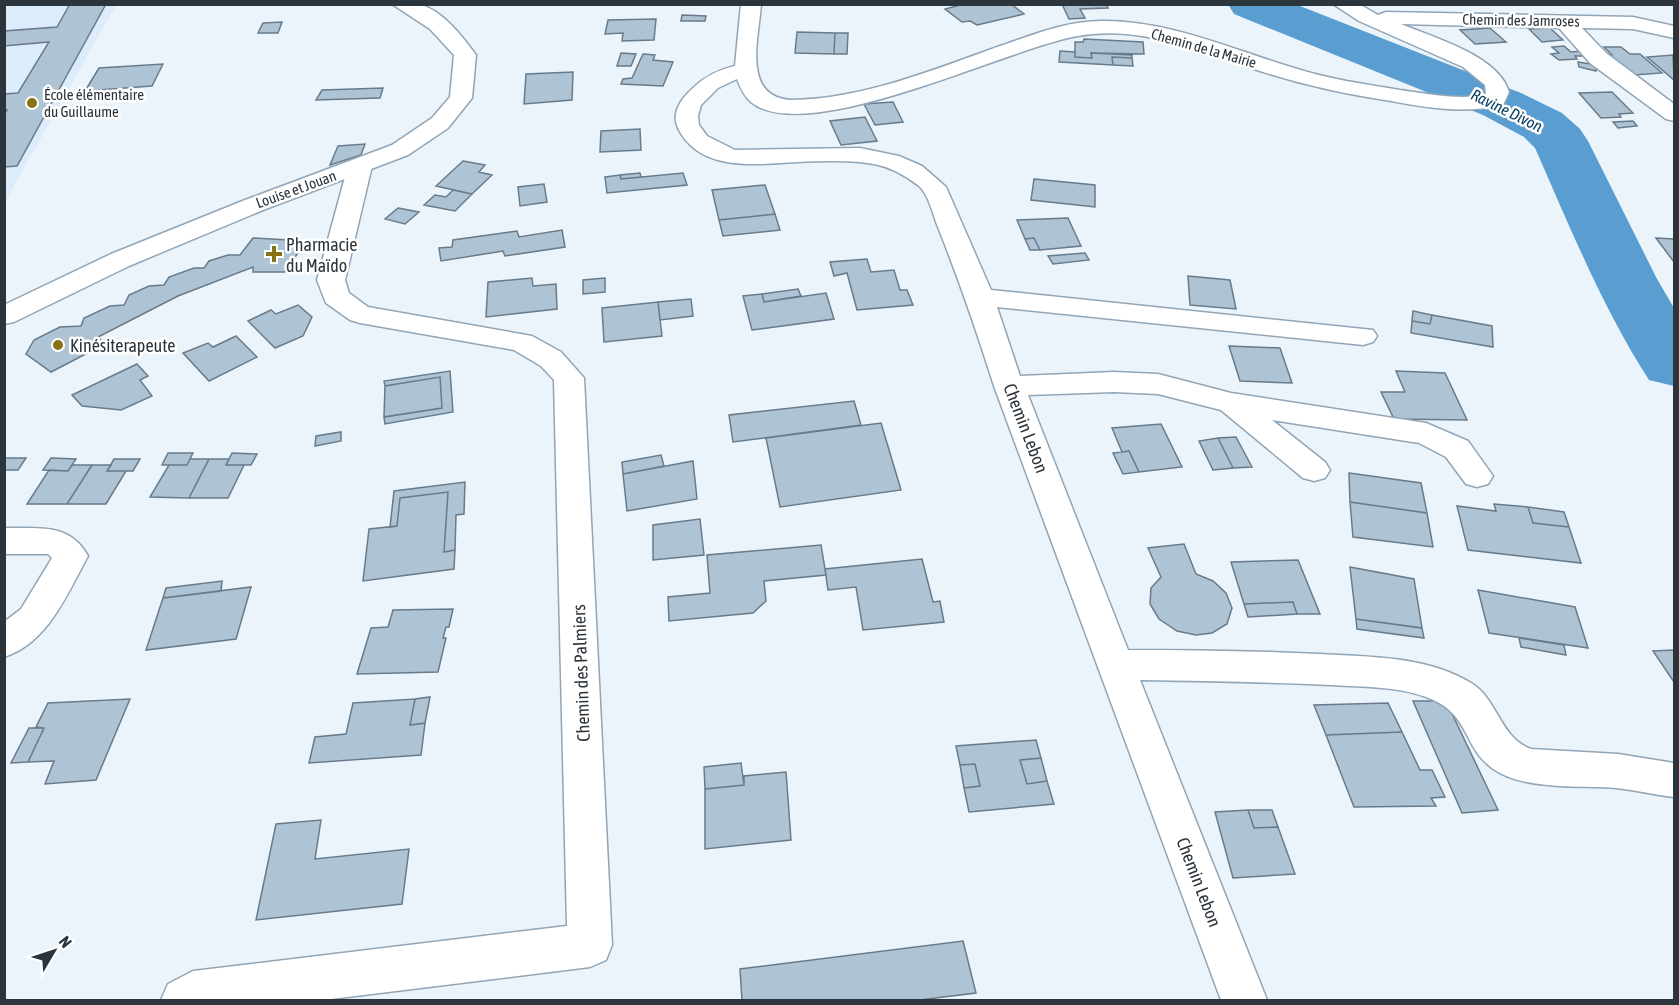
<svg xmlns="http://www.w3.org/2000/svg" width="1679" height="1005" font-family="'Asap Condensed',sans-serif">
	<rect width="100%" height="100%" fill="#ebf4fb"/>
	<path fill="#dcecfa" d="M5,5H116L5,202Z"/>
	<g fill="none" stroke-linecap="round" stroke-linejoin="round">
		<path fill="#599dd1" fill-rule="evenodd" d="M1228,4H1295L1521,93L1562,113L1580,129L1588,141L1657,279L1674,308V386L1649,380C1602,307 1570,227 1535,148L1524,137L1483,115L1234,14Z"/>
	</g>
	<path fill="#aec3d4" stroke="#687b8b" stroke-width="1.5" d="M70,4H106L17,166L4,167V114L7,110H4V94L18,93L49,42L4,46V31L57,27Z
		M964,4H1011L1024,14L977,25L970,21L962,22L945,9Z
		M1062,4H1106L1108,8L1080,9L1085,18L1069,19Z
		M682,15L706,16L705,21H681Z
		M656,19L654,40L622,41L623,33L605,34L608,20Z
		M282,22L278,33H258L263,23Z
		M1490,28L1506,42L1475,44L1460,30Z
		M1550,28L1563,40L1542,42L1529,29Z
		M797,32L835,33L834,54L795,53Z
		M835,33H848L847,54H834Z
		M1084,39L1143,42L1144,54L1091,53L1092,58L1075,57V42H1083Z
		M1564,46L1571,52L1581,51L1585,56H1575L1577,59L1559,60L1551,54L1559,53L1552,47Z
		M1604,47H1621L1630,54H1640L1662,73L1633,75L1607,55H1612Z
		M1060,51L1075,52V57L1092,58L1091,53L1132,55V58L1112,57L1113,65L1059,62Z
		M621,53L636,54L631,66H617Z
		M643,54L655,55L653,60L673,62L663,86L621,84L623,79L632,78Z
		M1673,55L1674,80L1647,57Z
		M1112,57L1132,58L1133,66L1113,65Z
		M1578,62L1597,65L1596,71L1579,67Z
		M163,64L152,86L85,91L99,68Z
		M573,72L572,100L524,104L526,74Z
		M383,88L380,98L316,100L322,90Z
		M1612,92L1633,113L1619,114L1621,117L1601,118L1579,93Z
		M893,102L903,122L875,125L864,104Z
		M865,117L877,141L841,145L830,121Z
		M1633,121L1637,126L1618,128L1613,122Z
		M640,129L641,150L600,152L601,131Z
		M365,144L361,155L330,165L338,146Z
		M463,161L485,165L479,172L492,175L472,194L436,186Z
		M640,173L641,177L621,179L620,175Z
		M683,173L687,185L607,193L605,177L620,175L621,179Z
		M1034,179L1095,185V207L1031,200Z
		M544,184L547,202L520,206L518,187Z
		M765,185L775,214L719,220L712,190Z
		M453,190L472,194L455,211L424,205L435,195L446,197Z
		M398,208L419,212L405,224L385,219Z
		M775,214L780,230L723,236L719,220Z
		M1068,218L1081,246L1040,250L1034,238L1025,239L1017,220Z
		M562,230L565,247L505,256L503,251L441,261L439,248L452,247L453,240L517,231L519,237Z
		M253,238L306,241L285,272H253V267L178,296L98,337L105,344L51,372L26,354L34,340L60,327L81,326L84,318L110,306L124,305L129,295L149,286L164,285L169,277L194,268H204L209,261L228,255H240Z
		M1034,238L1040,250H1030L1025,239Z
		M1656,238L1674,239V262Z
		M1085,253L1089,260L1053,264L1048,256Z
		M867,259L871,272L894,270L900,290H907L913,305L857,310L847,273L834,276L830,262Z
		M1188,276L1230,280L1236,309L1190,305Z
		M532,278L533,286L556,284L557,309L486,317L488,282Z
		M605,278V292L583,294V280Z
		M798,289L801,296L764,302L762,294Z
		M826,293L834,319L752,330L743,296L762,294L764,302Z
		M691,299L693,316L660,320L658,302Z
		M658,302L662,336L604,342L602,308Z
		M298,305L312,317L303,336L275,348L248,321L271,310L276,314Z
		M1413,311L1432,315L1430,324L1412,321Z
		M1432,315L1492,326L1493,347L1411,333L1412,321L1430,324Z
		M236,336L257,357L209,381L183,353L208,343L213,347Z
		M1229,346L1280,348L1292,383L1240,381Z
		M137,364L148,376L140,380L152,396L121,410L82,406L72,395Z
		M450,371L453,412L385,424L384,417L442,408L440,377L385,386L384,381Z
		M1396,371L1445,373L1467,420L1394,419L1381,392H1405Z
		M440,377L442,408L384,417L385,386Z
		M854,401L861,425L733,442L729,415Z
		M881,423L901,490L780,507L766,438Z
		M1161,424L1182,467L1139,472L1129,451L1122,452L1112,428Z
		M341,432V441L315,446L316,436Z
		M1236,437L1252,467L1233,468L1218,438Z
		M1218,438L1233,468L1213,470L1199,441Z
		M1129,451L1139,472L1123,474L1113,453Z
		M168,453H193L187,465H162Z
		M232,453L257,454L251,465H226Z
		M661,455L664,466L623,474L622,462Z
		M4,458H26L18,470H4Z
		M51,458L76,459L68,471L43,470Z
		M114,459H140L133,471H107Z
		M190,459H209L189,498L150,497L169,465H187Z
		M209,459H229L226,465H244L228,498H189Z
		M693,461L697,499L627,511L623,474Z
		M72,465H92L67,504H27L49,470L68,471Z
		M92,465H111L107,471H126L106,504H67Z
		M1349,473L1421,483L1427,513L1350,502Z
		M465,482L464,514L456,515L455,550L444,552L448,492L400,498L397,526L390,527L394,491Z
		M448,492L444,552L455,550L454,569L363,581L369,529L397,526L400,498Z
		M1350,502L1427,513L1433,547L1353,537Z
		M1494,504L1528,507L1533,523L1569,527L1581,563L1468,550L1457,506L1496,511Z
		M1528,507L1564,512L1569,527L1533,523Z
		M700,519L704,555L653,560V525Z
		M1184,544L1196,574L1213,581L1226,593L1232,608L1227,624L1212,633L1196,635L1177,631L1159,619L1150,604L1151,588L1161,577L1148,548Z
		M821,545L826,575L764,581L766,601L753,613L669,621L668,597L710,593L707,555Z
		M922,559L933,602L940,601L944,622L863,630L856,587L828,590L825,569Z
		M1298,560L1320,614H1297L1293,602L1244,604L1231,562Z
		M1350,567L1414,579L1422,628L1356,619Z
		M222,581L221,591L163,598L166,588Z
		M251,587L236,639L146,650L163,598Z
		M1478,590L1575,607L1588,648L1489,633Z
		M1293,602L1297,614L1248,617L1244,604Z
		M453,609L449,627H446L443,638H446L438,672L357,674L371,628L388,627L393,610Z
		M1356,619L1422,628L1424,638L1357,629Z
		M1519,638L1564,645L1566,655L1521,647Z
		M1674,650V682L1653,651Z
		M430,697L425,723L410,725L415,699Z
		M130,699L96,780L45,784L54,761L28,762L44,728L36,727L48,703Z
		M415,699L410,725L425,723L421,755L309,763L315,737L346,734L353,703Z
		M1413,701H1446L1498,810L1462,813Z
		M1388,703L1402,732L1326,735L1314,705Z
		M29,728H44L28,762L11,763Z
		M1402,732L1420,770H1432L1445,797L1431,798L1436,806L1354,807L1326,735Z
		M1036,740L1041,758L1020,760L1027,784L1047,781L1054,804L969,812L964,788L980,786L975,764L960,765L956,746Z
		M1041,758L1047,781L1027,784L1020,760Z
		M741,763L744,785L705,789L704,767Z
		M975,764L980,786L964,788L960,765Z
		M786,772L791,840L705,849V789L744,785V776Z
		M1248,810H1272L1278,827L1254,828Z
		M1248,810L1254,828L1278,827L1295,874L1233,878L1215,812Z
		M321,820L315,859L409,849L402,904L256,920L276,824Z
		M963,941L976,993L919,1000H742L740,969Z"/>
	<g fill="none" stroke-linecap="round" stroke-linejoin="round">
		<defs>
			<path id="minor" d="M741,4H761C759,37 741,97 791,100C863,99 933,70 1000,46C1033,35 1066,21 1101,21C1168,20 1231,49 1294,68C1328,79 1364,84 1400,90C1429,94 1457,100 1486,95L1485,85L1463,67L1359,21L1333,4H1359L1378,15L1386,12L1633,17L1674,26V38L1633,29L1582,28L1606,53L1674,104V121L1666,119L1590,63L1559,28L1401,24C1434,38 1498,55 1509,92L1503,105C1465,114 1429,108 1391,101C1344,94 1299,84 1254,69C1197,50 1139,25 1078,36C1010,47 807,148 751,102C744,96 740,87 737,79L718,88L701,105L698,116L699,125L707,136L735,150L860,148L899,156L922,166L946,187L991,290L1373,330L1377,336L1373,342L1363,345L997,307L1020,376L1114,372L1158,374L1231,393L1426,423L1468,441L1493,476L1488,484L1477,487L1466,484L1446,457L1419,443L1272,420L1325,462L1330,470L1325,478L1314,481L1303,478L1221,410L1158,394L1114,392L1028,395L1128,650C1192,650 1256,651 1320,654C1370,657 1427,656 1471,683C1498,699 1499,737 1531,749L1618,754L1674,763V797C1655,795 1636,790 1616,788C1579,785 1523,791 1492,768C1461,745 1471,713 1426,697C1396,686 1363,687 1331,685C1268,682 1204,681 1140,680L1267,1000H1221L994,386C977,332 959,280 938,227C933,215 929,195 919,186C906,176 891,167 874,164C849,160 823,161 797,162C757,164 700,173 678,128C671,113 681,99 692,89C705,76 718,70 735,66Z
				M360,159L369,161L372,166L345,280L349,293L368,307L532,336L561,352L584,378L612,945L606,960L590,967L323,1000H161L168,984L193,971L567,926L554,380L541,366L514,350L360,323L350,320L326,303L317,280L348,166L351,161Z
				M4,528C38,529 69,522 88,556C67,594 48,643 4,657V622L21,609L52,558L48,554H4Z"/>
			<path id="major" d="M392,4C401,4 412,3 421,5C443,11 463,37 476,55L472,98L448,128L408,155L263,210L129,266L14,322L4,324V305L111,254L245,200L392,145L432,118L450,97L454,55L430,29Z"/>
		</defs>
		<use href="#minor" stroke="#91a5b6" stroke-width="3"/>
		<use href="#major" stroke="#91a5b6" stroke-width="3"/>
		<use href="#minor" fill="#fff" fill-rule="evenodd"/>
		<use href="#major" fill="#fff" fill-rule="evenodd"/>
	</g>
	<g fill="#887214" stroke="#fff" stroke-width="2">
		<circle cx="32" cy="103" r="6"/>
		<path d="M271 245h6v6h6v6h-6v6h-6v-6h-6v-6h6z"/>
		<circle cx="58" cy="345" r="6"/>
	</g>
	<g text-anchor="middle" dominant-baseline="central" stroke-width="5" stroke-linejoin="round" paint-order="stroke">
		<g font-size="15" fill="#2d353c" stroke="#fff">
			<text transform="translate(1521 20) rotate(1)">Chemin des Jamroses</text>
			<text transform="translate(1204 48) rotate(16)">Chemin de la Mairie</text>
			<text transform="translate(296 189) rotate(-20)">Louise et Jouan</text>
		</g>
		<g font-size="15" fill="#2d353c" stroke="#fff" text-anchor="start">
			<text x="44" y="94">École élémentaire<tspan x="44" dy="17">du Guillaume</tspan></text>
		</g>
		<g font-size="16" font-style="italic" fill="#043c5f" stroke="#fff">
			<text transform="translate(1507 110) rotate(26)">Ravine Divon</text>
		</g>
		<g font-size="18" fill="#2d353c" stroke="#fff" text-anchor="start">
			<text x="286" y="244">Pharmacie<tspan x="286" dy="21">du Maïdo</tspan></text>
			<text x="70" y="345">Kinésiterapeute</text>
		</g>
		<g font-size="18" fill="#2d353c" stroke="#fff">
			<text transform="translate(1026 428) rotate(69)">Chemin Lebon</text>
			<text transform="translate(581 673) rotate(-92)">Chemin des Palmiers</text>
			<text transform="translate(1199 882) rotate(69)">Chemin Lebon</text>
		</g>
	</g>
	<rect width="1679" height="1005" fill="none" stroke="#2d353c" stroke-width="12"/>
	<g transform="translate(54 951) rotate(51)" stroke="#ffffff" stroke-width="4.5" paint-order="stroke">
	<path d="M0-4.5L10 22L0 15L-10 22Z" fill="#2d353c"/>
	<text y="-9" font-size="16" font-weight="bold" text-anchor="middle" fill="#2d353c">N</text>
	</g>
</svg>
